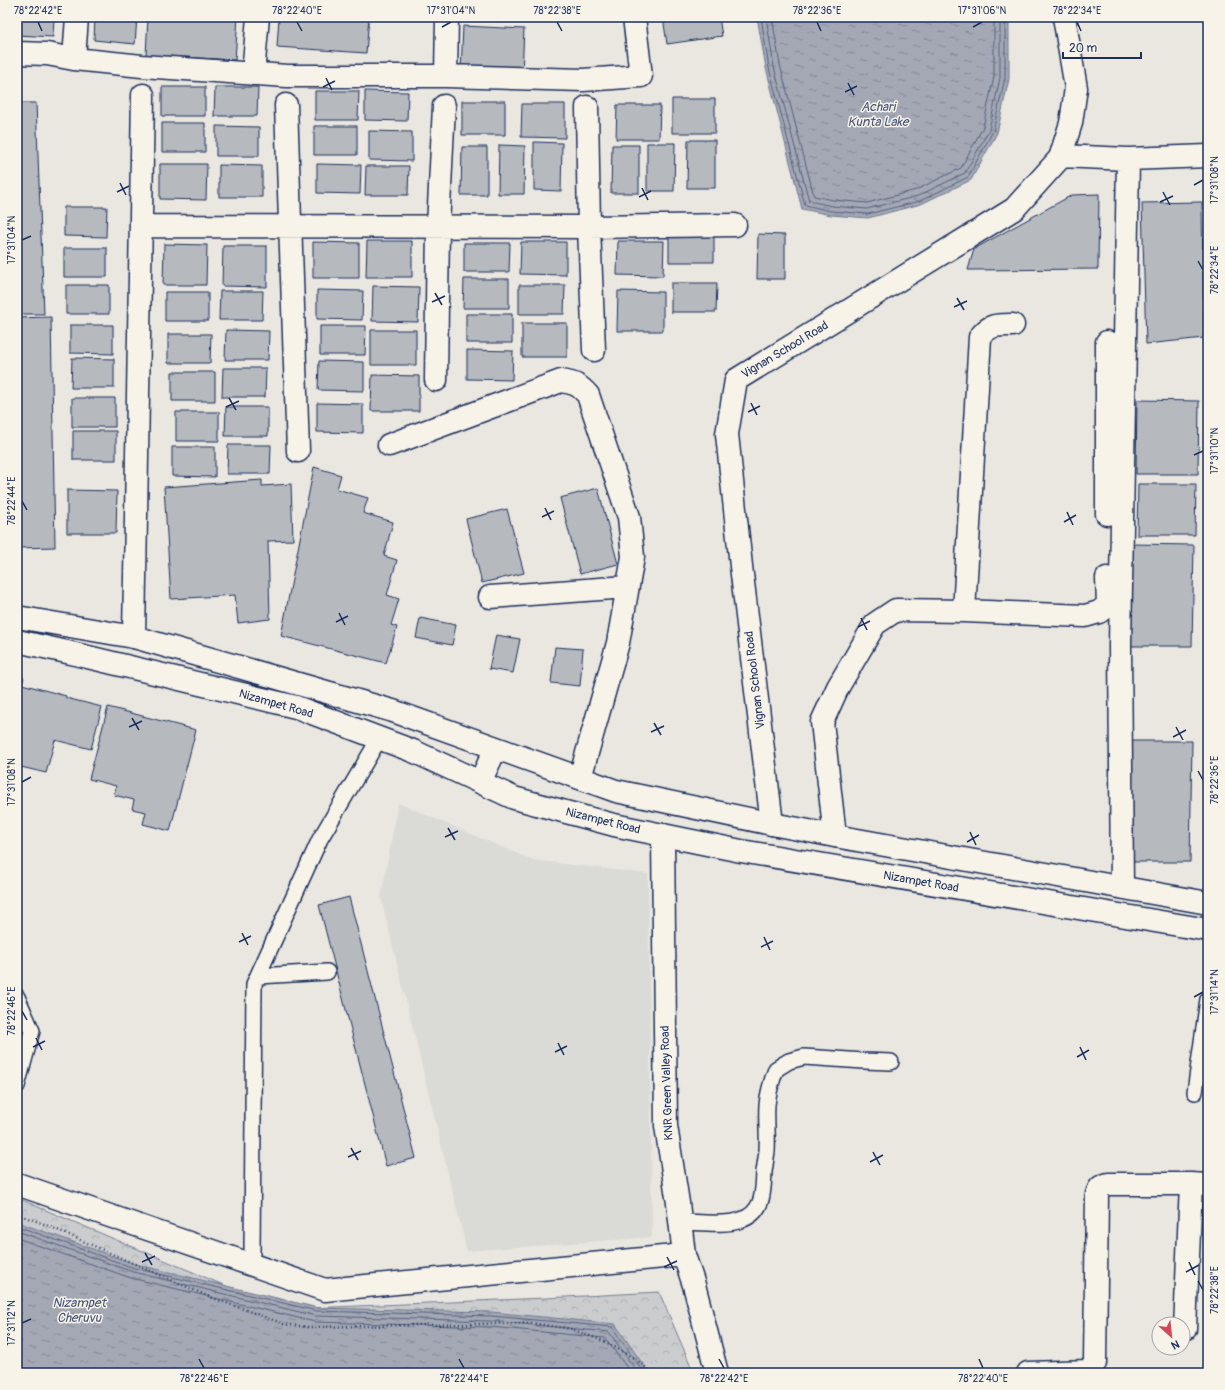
<svg xmlns="http://www.w3.org/2000/svg" width="1225" height="1390" font-family="Pangolin,sans-serif">
	<defs>
		<pattern id="park-crowns" width="20" height="18" patternUnits="userSpaceOnUse"><rect width="20" height="18" fill="#cbcccd"/><path d="M2 6a3 3 0 1 1 6 0M12 15a3 3 0 1 1 6 0" fill="none" stroke="#aeb0b2"/></pattern>
		<pattern id="water-ripples" width="26" height="14" patternUnits="userSpaceOnUse"><rect width="26" height="14" fill="#a3a8b4"/><path d="M2 4q2-2 4 0t4 0M15 11q2-2 4 0t4 0" fill="none" stroke="#848996"/></pattern>
	</defs>
	<rect width="100%" height="100%" fill="#eae7e0"/>
	<filter id="ink" filterUnits="userSpaceOnUse"><feTurbulence type="fractalNoise" baseFrequency=".025" numOctaves="2"/><feDisplacementMap in="SourceGraphic" scale="8" xChannelSelector="R" yChannelSelector="G"/><feConvolveMatrix kernelMatrix="1 2 1 2 8 2 1 2 1" color-interpolation-filters="sRGB"/></filter>
	<g filter="url(#ink)">
		<path fill="#dadad6" d="M398,803L532,860L648,874L652,1237L467,1251L381,898Z"/>
		<path fill="url(#park-crowns)" stroke="#737e96" d="M17,1198L233,1289L310,1308L546,1298L659,1292L694,1373H17Z"/>
		<path fill="url(#water-ripples)" stroke="#6d7892" d="M757,17H1009V79L997,133L971,180L921,204L868,218L831,215L802,209L766,68Z
			M17,1222L135,1264L318,1308L491,1312L615,1324L649,1373H17Z"/>
		<g fill="none" stroke-linecap="round" stroke-linejoin="round">
			<path stroke="#515f80" stroke-width="1" d="M761,17L769,68L805,205L831,211L868,214L920,201L968,177L993,131L1005,78V17
				M766,17L774,67L809,201L832,206L867,209L918,196L965,173L989,130L1000,78V17
				M772,17L780,65L814,196L833,200L867,203L916,190L961,168L983,127L994,77V17
				M17,1226L134,1268L317,1311L491,1316L612,1327L644,1373
				M17,1231L133,1272L316,1316L490,1321L609,1332L638,1373
				M17,1238L131,1278L315,1322L490,1327L605,1338L631,1373"/>
		</g>
		<path fill="#b6babf" stroke="#1b2f5e" d="M17,17H54L53,37L17,35Z
			M95,17H137L135,44L94,40Z
			M148,17H238L235,60L146,55Z
			M279,17H369L366,53L277,47Z
			M458,17H522V22L458,19Z
			M663,17H719L722,36L667,44Z
			M463,26L524,29L522,74L461,71Z
			M162,87H205V116H162Z
			M215,87H258L257,116H214Z
			M315,91H359L358,120H315Z
			M365,91L408,92L407,121L365,120Z
			M672,99H715V133H672Z
			M462,101H505V135H462Z
			M17,103H36L44,314H17Z
			M522,104H565V138L521,137Z
			M617,105H660L659,139H616Z
			M162,123H205V152H162Z
			M216,126L259,127V156H216Z
			M314,126H357V155H314Z
			M369,131L412,132V161L369,160Z
			M688,140H715V188H687Z
			M534,142L562,143L561,191L534,190Z
			M647,143H675L674,191H647Z
			M499,145L525,146L524,194H498Z
			M612,145H639V193H611Z
			M462,147H487V195H461Z
			M160,164H207L206,200L160,199Z
			M317,164L361,165L360,194L317,193Z
			M219,165L262,166V197H219Z
			M366,166H409L408,195H365Z
			M1099,194L1098,269L968,270L974,249L1072,195Z
			M1202,202L1204,338L1146,344L1142,203Z
			M64,207H107L106,237L64,236Z
			M669,234H714V262H669Z
			M758,234L785,235V279H757Z
			M367,241H412V277H366Z
			M618,241H664L663,276L617,275Z
			M313,242L359,243V278H313Z
			M521,242H566V275L520,274Z
			M464,243H510L509,272H464Z
			M164,244L207,245L206,285H163Z
			M223,246H267V287L222,286Z
			M64,248H107V277H64Z
			M464,279H509V308H463Z
			M671,283H717L716,312H671Z
			M66,285H109V314H66Z
			M519,285H565L564,314H519Z
			M373,286L419,287L418,322L372,321Z
			M317,290L363,291L362,320L317,319Z
			M220,291H263L262,320H219Z
			M618,291L663,292V331H617Z
			M165,292H208V321H165Z
			M466,314H512V343H466Z
			M51,317L55,547L17,548V318Z
			M522,323H567V357H522Z
			M70,325H113V354L70,353Z
			M320,326H366L365,355H320Z
			M226,330L269,331L268,360H225Z
			M371,330H416V365H371Z
			M168,334H211L210,363H168Z
			M467,350L513,351L512,380L467,379Z
			M72,358L114,359V388H71Z
			M319,361L364,362V391L318,390Z
			M223,368H266L265,397H222Z
			M172,372H215V401H172Z
			M372,375L419,376V411H371Z
			M72,398H115V427H72Z
			M1137,400L1199,401L1198,474H1136Z
			M317,403L363,404V433L317,432Z
			M226,407H268V436H225Z
			M176,412H219V441H176Z
			M73,431H116V460H73Z
			M228,445H271L270,474H227Z
			M172,447H215V477L172,476Z
			M314,467L341,475L337,489L368,498L363,513L393,522L384,556L397,560L387,595L399,599L391,625L397,627L386,663L281,636Z
			M262,480V486L291,484L293,540L268,541L270,619L238,623L235,595L171,599L164,487Z
			M1138,484H1196L1195,535H1137Z
			M598,488L618,564L580,574L560,498Z
			M67,490L117,491L116,533H67Z
			M507,509L524,573L482,583L466,519Z
			M1132,544L1194,545L1192,646H1131Z
			M420,618L456,625L452,645L416,638Z
			M496,635L520,639L513,673L489,669Z
			M555,647L583,649L580,686L551,683Z
			M17,676L24,678L22,684L66,696V698L102,707L91,749L55,740L46,773L17,766Z
			M108,707L196,730L170,831L143,824L146,812L132,809L134,800L114,795L116,786L89,779Z
			M1131,741H1192L1190,862H1129Z
			M349,897L416,1158L386,1166L319,905Z"/>
		<g fill="none" stroke-linecap="round" stroke-linejoin="round">
			<defs>
				<path id="lane" d="M258,976L327,972
					M17,997L32,1031L17,1086
					M1195,1092L1208,999
					M680,1222C696,1222 727,1226 741,1220C764,1212 763,1192 764,1172C765,1165 766,1158 767,1151C768,1135 766,1120 767,1105C768,1092 772,1080 776,1069L789,1061L804,1057L864,1061L891,1062
					M252,1254L254,984L320,839L379,739"/>
				<path id="street" d="M17,53L47,54L74,59L142,66L287,76H446L583,80L641,76L634,17
					M74,59L77,17
					M253,74L258,17
					M446,76L447,17
					M286,105L298,451
					M587,107L589,227L594,350
					M1061,156L1128,159L1120,646L1122,887
					M1128,159L1208,156
					M141,226L589,227L735,225
					M1107,342V514
					M436,380L438,227L444,106
					M389,445L561,381C575,383 579,385 588,395L629,517L633,557L618,643L580,778
					M490,597L627,587
					M964,611L980,337C990,324 997,325 1013,325
					M134,637L143,95
					M772,824L741,566L727,434L736,380L1014,209L1060,158L1071,123L1076,88L1064,17
					M835,836L822,722L838,687L875,624L896,610L964,611L1085,616L1099,612L1108,605L1107,578
					M17,1184L325,1290L684,1255
					M1185,1329L1191,1184
					M1028,1373L1089,1371L1095,1363L1097,1194C1099,1187 1101,1186 1108,1184H1191L1208,1185"/>
				<path id="secondary" d="M663,835L666,1126L678,1203L684,1255L694,1285L717,1373"/>
				<path id="primary" d="M17,617L134,637L393,711L616,791L772,824L835,836L1208,903
					M17,641L67,652L296,707L413,751L514,798L614,825L741,851L1208,930
					M480,782L496,748"/>
			</defs>
			<use href="#lane" stroke="#1b2f5e" stroke-width="18"/>
			<use href="#street" stroke="#1b2f5e" stroke-width="25"/>
			<use href="#secondary" stroke="#1b2f5e" stroke-width="25"/>
			<use href="#primary" stroke="#1b2f5e" stroke-width="25"/>
			<path stroke="#1b2f5e" stroke-width="2.5" stroke-dasharray="1 3" stroke-linecap="butt" d="M17,1214L44,1224L210,1297L284,1324L307,1327L532,1323L571,1329L606,1342L635,1359L653,1373"/>
			<use href="#lane" stroke="#f7f3e8" stroke-width="15"/>
			<use href="#street" stroke="#f7f3e8" stroke-width="22"/>
			<use href="#secondary" stroke="#f7f3e8" stroke-width="22"/>
			<use href="#primary" stroke="#f7f3e8" stroke-width="22"/>
		</g>
	</g>
	<path fill="none" stroke="#1b2f5e" stroke-width="1.5" d="M38,22L42,31M297,22L302,31M557,22L562,31M817,22L821,31M1077,22L1081,31M442,27L451,22M973,27L982,22M326,78L332,90M848,83L854,95M323,87L335,81M845,92L857,86M120,183L126,195M1194,185L1203,180M642,188L648,200M117,192L129,186M1163,192L1170,205M639,197L651,191M1160,202L1173,196M22,240L31,236M1198,261L1203,270M435,293L442,305M957,298L964,310M432,302L445,296M954,307L967,301M229,398L236,410M751,403L757,415M226,407L239,401M748,412L760,406M1194,455L1203,451M22,501L27,510M545,508L551,520M1067,512L1073,525M542,517L554,511M1064,522L1076,515M339,613L345,625M861,618L867,630M336,622L348,616M858,627L870,621M132,718L139,730M654,723L661,735M129,727L142,721M1176,727L1183,740M651,732L664,726M1173,737L1186,730M1198,771L1203,780M22,782L31,777M448,828L455,840M970,832L976,845M445,837L458,831M967,842L979,835M242,933L248,945M764,937L770,950M239,942L251,936M761,947L773,941M1194,997L1203,992M22,1011L27,1020M36,1038L42,1050M558,1043L564,1055M33,1047L45,1041M1080,1047L1086,1060M555,1052L567,1046M1077,1057L1089,1050M351,1148L358,1160M873,1152L880,1165M348,1157L361,1151M870,1162L883,1155M145,1253L152,1265M667,1257L674,1270M142,1262L155,1256M1189,1262L1195,1275M664,1267L677,1261M1186,1272L1199,1265M1198,1281L1203,1290M22,1323L31,1319M199,1359L204,1368M459,1359L464,1368M719,1359L724,1368M979,1359L983,1368"/>
	<g text-anchor="middle" dominant-baseline="central" stroke-width="3" stroke-linejoin="round" paint-order="stroke">
		<g font-size="12" fill="#1b2f5e" stroke="#f7f3e8">
			<text transform="translate(785 350) rotate(-31)">Vignan School Road</text>
			<text transform="translate(755 680) rotate(-97)">Vignan School Road</text>
			<text transform="translate(276 704) rotate(16)">Nizampet Road</text>
			<text transform="translate(603 821) rotate(14)">Nizampet Road</text>
			<text transform="translate(921 882) rotate(10)">Nizampet Road</text>
			<text transform="translate(667 1083) rotate(-92)">KNR Green Valley Road</text>
		</g>
		<g font-size="13" font-style="italic" fill="#445378" stroke="#f7f3e8">
			<text x="878" y="107">Achari<tspan x="878" dy="15">Kunta Lake</tspan></text>
			<text x="79" y="1303">Nizampet<tspan x="79" dy="15">Cheruvu</tspan></text>
		</g>
	</g>
	<rect width="1225" height="1390" fill="none" stroke="#f7f3e8" stroke-width="44"/>
	<g transform="translate(1171 1336) rotate(153)"><circle r="19" fill="#f7f3e8" stroke="#9fa5b1"/>
	<path d="M0-3L7 15L0 10L-7 15Z" fill="#d1495b"/>
	<text y="-6" font-size="11" font-weight="bold" text-anchor="middle" fill="#1b2f5e">N</text>
	</g>
	<path d="M1063 52v6h78v-6" fill="none" stroke="#1b2f5e" stroke-width="2"/>
	<text x="1069" y="52" font-size="12" fill="#1b2f5e" stroke="#f7f3e8" stroke-width="3" paint-order="stroke">20 m</text>
	<rect x="22" y="22" width="1181" height="1346" fill="none" stroke="#1b2f5e" stroke-width="1.5"/>
	<g font-size="10" text-anchor="middle" fill="#1b2f5e">
		<text x="38" y="14">78°22'42"E</text>
		<text x="297" y="14">78°22'40"E</text>
		<text x="451" y="14">17°31'04"N</text>
		<text x="557" y="14">78°22'38"E</text>
		<text x="817" y="14">78°22'36"E</text>
		<text x="982" y="14">17°31'06"N</text>
		<text x="1077" y="14">78°22'34"E</text>
		<text transform="translate(1214 180) rotate(-90)" y="4">17°31'08"N</text>
		<text transform="translate(11 240) rotate(-90)" y="4">17°31'04"N</text>
		<text transform="translate(1214 270) rotate(-90)" y="4">78°22'34"E</text>
		<text transform="translate(1214 451) rotate(-90)" y="4">17°31'10"N</text>
		<text transform="translate(11 501) rotate(-90)" y="4">78°22'44"E</text>
		<text transform="translate(1214 780) rotate(-90)" y="4">78°22'36"E</text>
		<text transform="translate(11 782) rotate(-90)" y="4">17°31'08"N</text>
		<text transform="translate(1214 992) rotate(-90)" y="4">17°31'14"N</text>
		<text transform="translate(11 1011) rotate(-90)" y="4">78°22'46"E</text>
		<text transform="translate(1214 1290) rotate(-90)" y="4">78°22'38"E</text>
		<text transform="translate(11 1323) rotate(-90)" y="4">17°31'12"N</text>
		<text x="204" y="1382">78°22'46"E</text>
		<text x="464" y="1382">78°22'44"E</text>
		<text x="724" y="1382">78°22'42"E</text>
		<text x="983" y="1382">78°22'40"E</text>
	</g>
</svg>
